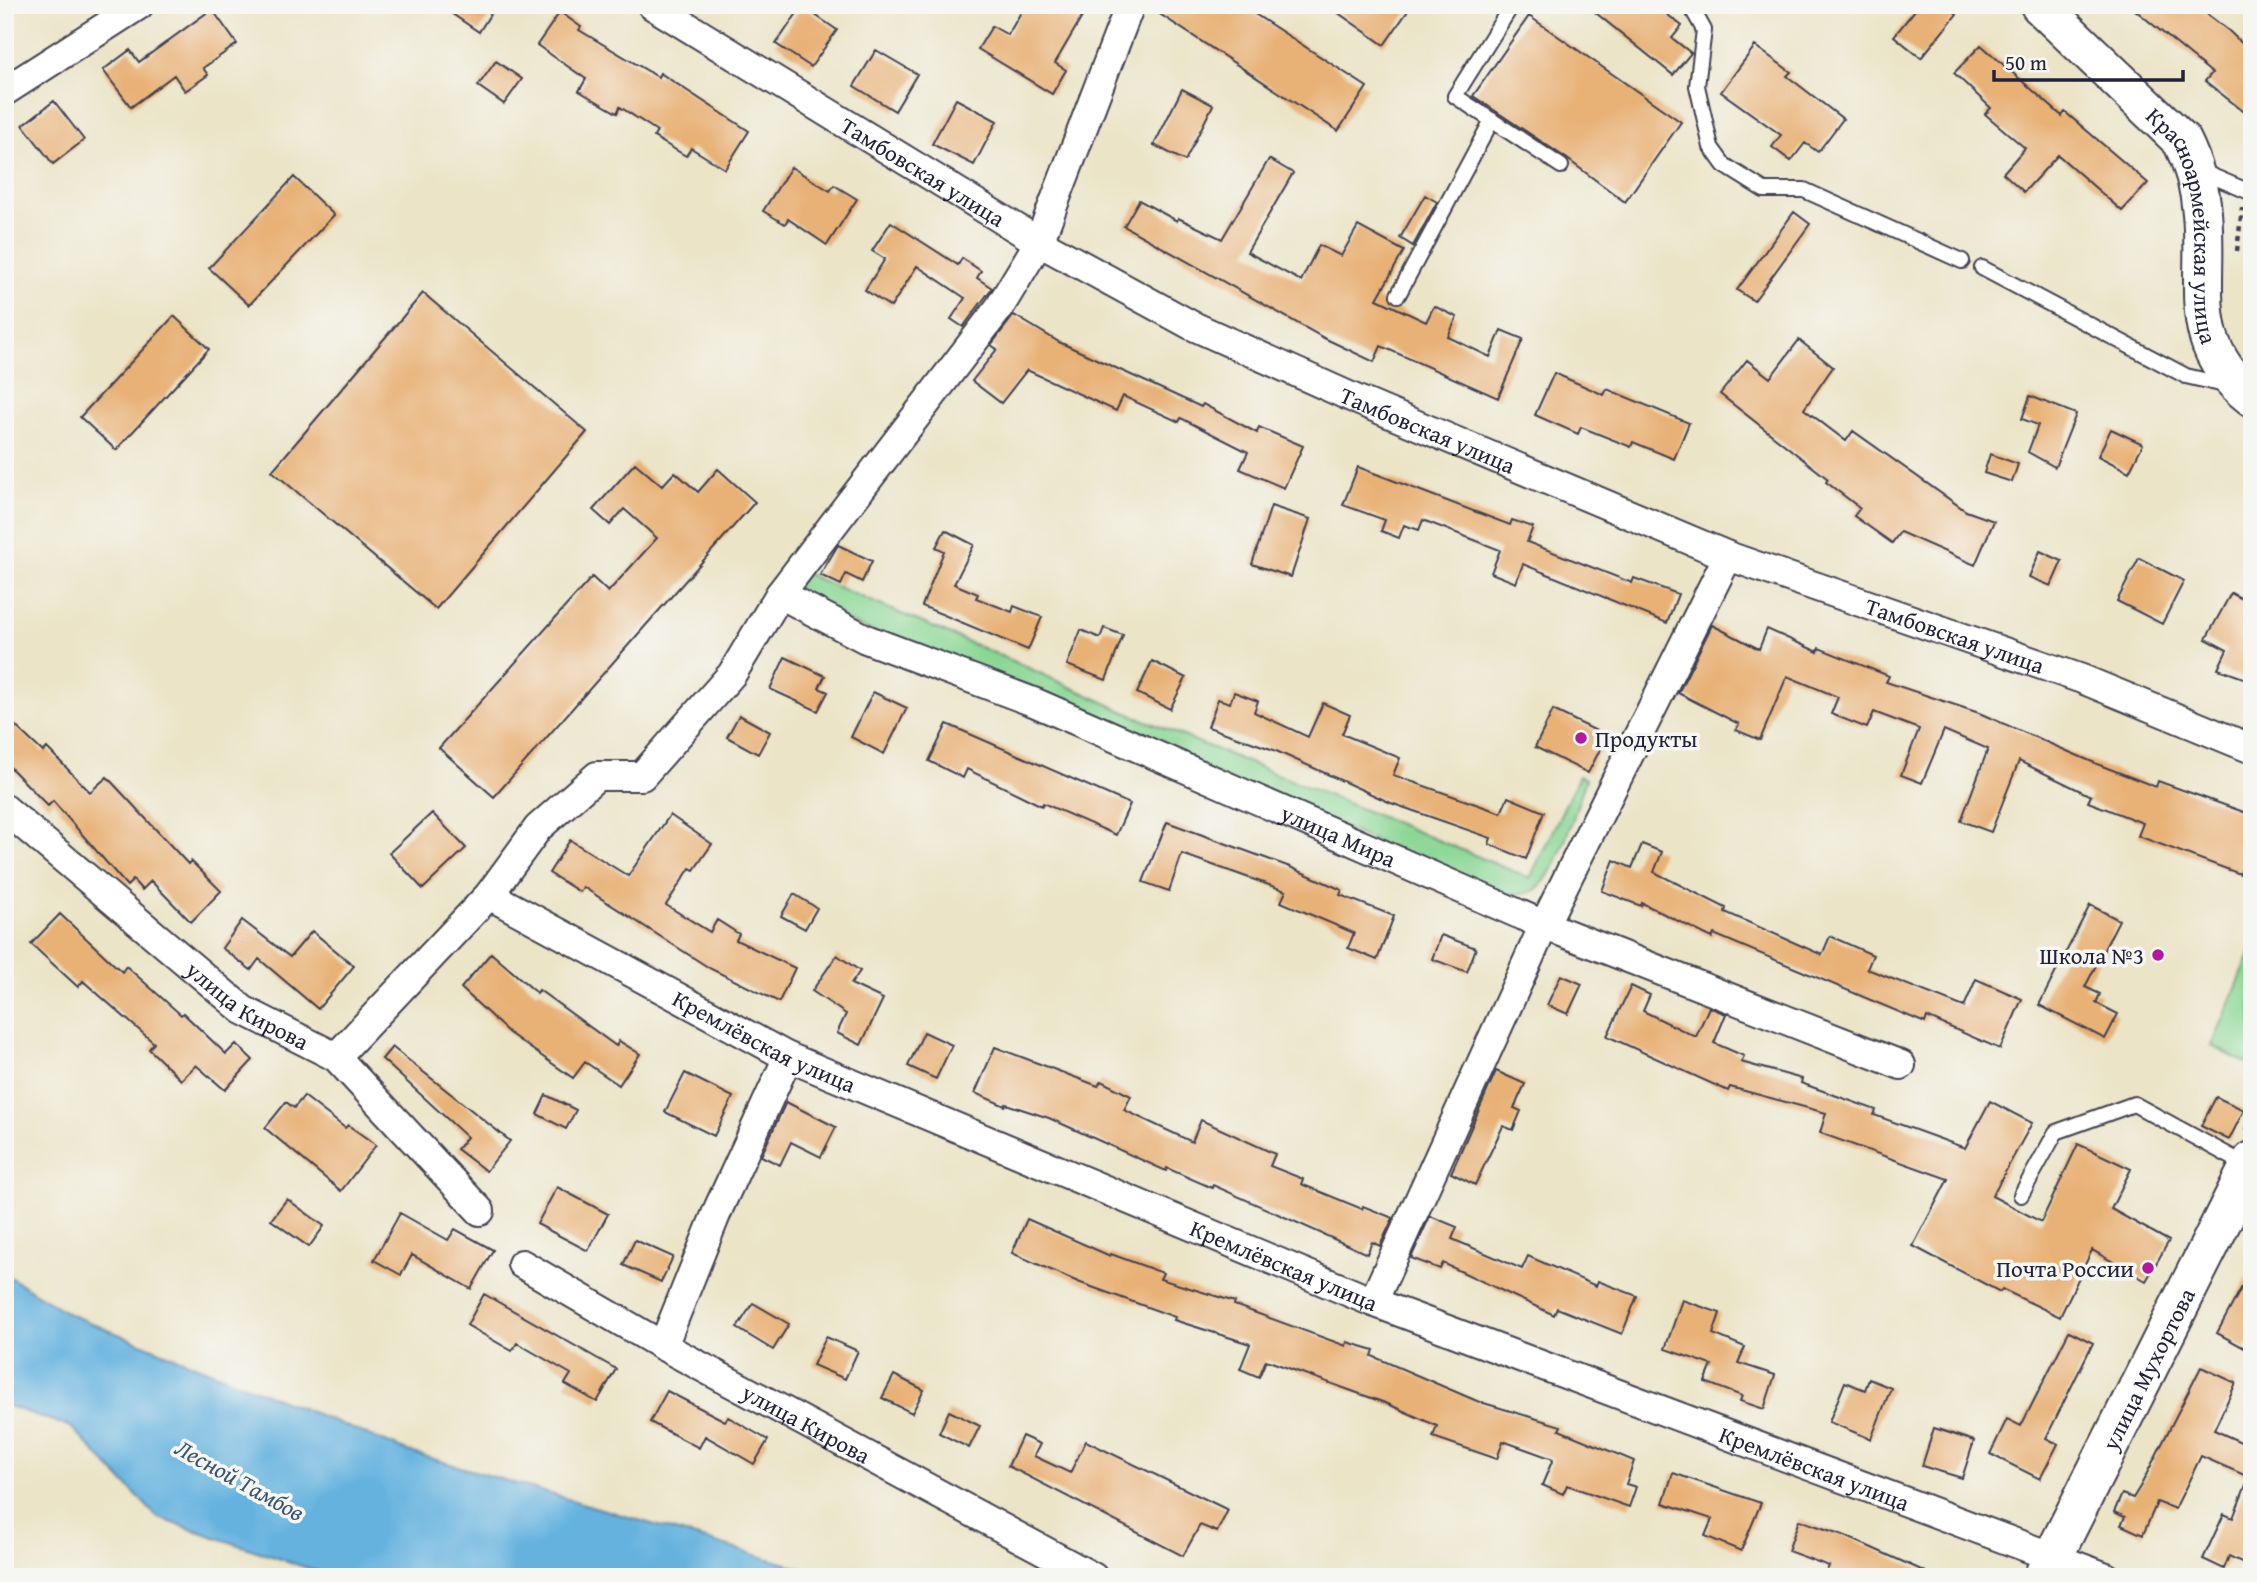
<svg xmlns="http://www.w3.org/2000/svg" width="2257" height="1582" font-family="'Gentium Book Plus',serif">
	<rect width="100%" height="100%" fill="#f6f6f2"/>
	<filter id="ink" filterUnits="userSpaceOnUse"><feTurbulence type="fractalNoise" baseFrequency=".0143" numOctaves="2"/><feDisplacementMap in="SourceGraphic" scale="14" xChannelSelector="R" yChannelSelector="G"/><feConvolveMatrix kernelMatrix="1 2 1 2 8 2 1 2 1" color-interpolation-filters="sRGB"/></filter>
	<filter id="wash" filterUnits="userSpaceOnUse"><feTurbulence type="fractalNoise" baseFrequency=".00686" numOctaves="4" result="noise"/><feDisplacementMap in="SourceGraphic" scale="28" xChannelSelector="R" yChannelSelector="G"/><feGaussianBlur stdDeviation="1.57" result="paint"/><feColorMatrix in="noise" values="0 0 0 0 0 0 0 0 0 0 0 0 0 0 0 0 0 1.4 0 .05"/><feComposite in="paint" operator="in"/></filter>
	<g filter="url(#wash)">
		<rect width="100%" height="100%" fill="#ebe4c7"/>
		<path fill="#8ad794" stroke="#567c68" stroke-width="2" d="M804,573L1013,661L1132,715L1530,878L1579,776L1586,779C1576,806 1559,874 1535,890C1525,896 1513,894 1502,894L815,608L796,586Z
			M2252,950V1055L2247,1064L2212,1046Z"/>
		<path fill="#65b2df" stroke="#446a8d" stroke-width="2" d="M5,1266L10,1277L69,1314L410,1452L830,1577H334L158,1518L71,1427L5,1405Z"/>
		<g id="blocks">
			<path fill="#e8b176" d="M439,5H496L479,32Z
				M1025,5H1089L1055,63L1066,70L1052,94L978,49L992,26L1008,35Z
				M1146,5H1241L1367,87L1338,131Z
				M1327,5H1412L1384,45Z
				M1586,5H1655L1682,26L1672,38L1691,53L1673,75Z
				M1919,5H1946L1957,14L1921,58L1894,36Z
				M2129,5H2195L2229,31L2252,53V118L2205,81L2212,73Z
				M802,6L837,30L811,67L776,44Z
				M212,9L237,44L203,68L208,75L185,91L174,75L131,107L103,70L130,50L139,62Z
				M560,12L581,27L579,30L658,77L660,73L749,131L725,169L691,148L686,156L654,137L657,131L620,107L617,113L579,91L586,79L537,45Z
				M1529,16L1681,122L1625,202L1566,158L1473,96Z
				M1981,45L2062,116L2065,112L2148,183L2122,211L2058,155L2024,192L2003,173L2025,148L1985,114L1991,108L1954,73Z
				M1755,46L1791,72L1787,76L1843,119L1818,152L1805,143L1791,161L1772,147L1781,135L1721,92Z
				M876,50L917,74L895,111L854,86Z
				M496,61L522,79L504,104L478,86Z
				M1182,89L1213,105L1185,161L1154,145Z
				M956,99L997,121L974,165L932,144Z
				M54,101L84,140L53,164L23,125Z
				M1269,159L1293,173L1247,252L1301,281L1319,245L1341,256L1358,226L1404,251L1377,299L1426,322L1434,306L1457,317L1448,337L1490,357L1501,330L1523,339L1498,398L1381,346L1374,362L1324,338L1124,226L1139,200L1177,221L1178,218L1222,239Z
				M791,167L830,191L834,185L857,199L827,245L788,219L785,224L763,211Z
				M294,177L334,215L249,305L209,268Z
				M1425,195L1437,202L1413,246L1400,238Z
				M1794,212L1810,224L1754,301L1737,290Z
				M891,222L958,265L962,258L981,271L977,278L992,288L963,327L951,319L965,298L917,266L891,307L865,290L885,259L872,251Z
				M423,293L587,432L436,609L272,471Z
				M1014,315L1059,342L1201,407L1203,404L1257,433L1259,427L1303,446L1284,488L1240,469L1248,452L1181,418L1179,422L1123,396L1116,411L1027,370L1001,403L972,381L997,349L991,345Z
				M174,316L209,349L116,450L80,417Z
				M1799,340L1833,367L1804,409L1846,441L1853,431L1966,511L1994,521L1975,565L1900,532L1892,543L1854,516L1860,508L1826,482L1828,479L1720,394L1747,360L1770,378Z
				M1554,373L1604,395L1607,389L1689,423L1674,459L1633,442L1631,447L1581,427L1578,434L1535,415Z
				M2030,396L2076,414L2055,467L2028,452L2038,425L2022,419Z
				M2111,429L2143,444L2129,472L2098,456Z
				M1990,454L2018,464L2012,482L1984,473Z
				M635,463L662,486L675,472L698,492L718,469L755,502L494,797L439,748L592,577L608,592L657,538L624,509L610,525L593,510Z
				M1358,467L1510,525L1512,520L1533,527L1527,542L1632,583L1634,578L1678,594L1667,623L1523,564L1516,583L1491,573L1500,550L1423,520L1419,530L1404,525L1399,538L1381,531L1385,520L1343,505Z
				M1271,506L1310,519L1291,577L1252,564Z
				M945,530L974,545L954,584L978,594L976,598L1012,612L1014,606L1042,617L1028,650L922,606L944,551L936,547Z
				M838,545L872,561L862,582L846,574L841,585L820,575Z
				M2040,551L2062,561L2051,586L2029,577Z
				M2139,558L2184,581L2162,624L2117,601Z
				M2231,593L2252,604V681L2218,669L2227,650L2206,639Z
				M1712,625L1759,649L1767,629L1818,652L1819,648L1889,676L1886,682L1979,713L2097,764L2156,787L2158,781L2252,815V861L2245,859L2240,874L2138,836L2143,823L2088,802L2091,796L2019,761L1991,832L1961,821L1988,749L1944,730L1922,783L1901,775L1919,729L1874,712L1867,728L1831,714L1838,697L1787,676L1760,740L1736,730L1739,724L1678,693Z
				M1104,628L1123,635L1106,680L1067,665L1081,630L1100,638Z
				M785,657L825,676L819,688L828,692L818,711L770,689Z
				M1152,661L1186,678L1170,709L1137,693Z
				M873,692L907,708L884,754L851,737Z
				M1234,692L1258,701L1254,712L1308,737L1323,703L1350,715L1342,734L1400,758L1393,775L1501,813L1508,797L1544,812L1526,859L1489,844L1491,838L1391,803L1274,750L1208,727L1218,699L1230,703Z
				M1553,710L1607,736L1588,773L1535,747Z
				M739,715L770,732L758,754L727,737Z
				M5,716L43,752L47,748L90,792L107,777L188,864L191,861L221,891L191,922L151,881L142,890L133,880L127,886L53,801L48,806L5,762Z
				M947,724L1130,804L1116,835L1043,803L1042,806L967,769L963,778L929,761Z
				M432,813L466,848L423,889L389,853Z
				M670,815L712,844L694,870L690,868L666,905L710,932L717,920L739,934L736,940L795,968L779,1002L711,969L583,887L580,892L549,873L570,840L628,876Z
				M1167,822L1290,867L1342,890L1340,895L1394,916L1377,960L1348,948L1354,933L1281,902L1286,891L1182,854L1169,891L1143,882Z
				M1642,844L1662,852L1654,872L1726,908L1725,912L1822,955L1830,936L1873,955L1867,969L1964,1007L1976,979L2022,999L2000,1049L1927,1017L1925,1023L1714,934L1712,938L1642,903L1641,906L1602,891L1614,860L1632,868Z
				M794,894L817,908L805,929L781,916Z
				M2090,905L2119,920L2085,987L2100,994L2096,1003L2118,1014L2105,1039L2039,1005Z
				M60,914L122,972L126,966L181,1015L183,1013L226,1054L236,1044L253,1060L225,1090L196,1065L181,1080L149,1049L154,1043L83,981L78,987L31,944Z
				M242,920L290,957L312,931L354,966L318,1009L259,959L251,970L222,948Z
				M1441,935L1476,948L1467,972L1432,959Z
				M491,953L537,993L539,990L616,1046L619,1041L640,1054L619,1085L585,1062L573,1078L509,1033L461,988Z
				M837,955L860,971L851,984L883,999L861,1045L837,1033L846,1014L812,991Z
				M1561,975L1582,984L1568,1014L1547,1005Z
				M1631,986L1650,995L1643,1011L1696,1037L1709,1007L1726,1014L1714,1043L1744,1056L1741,1062L1802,1079L1801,1083L1876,1110L1874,1115L1965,1148L1990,1101L2032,1123L1992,1196L2041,1222L2078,1144L2131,1169L2111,1209L2169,1241L2146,1281L2092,1250L2060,1317L2002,1289L2000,1292L1913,1246L1948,1179L1820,1133L1826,1113L1730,1087L1728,1091L1607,1036Z
				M924,1032L952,1045L936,1079L908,1066Z
				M392,1047L510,1141L486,1171L457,1149L467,1137L382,1059Z
				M995,1047L1098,1086L1101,1081L1131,1096L1124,1110L1192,1142L1201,1120L1275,1154L1270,1166L1303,1179L1301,1184L1362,1209L1363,1206L1393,1218L1380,1246L1372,1242L1367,1254L1213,1185L1212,1188L1167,1168L1166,1171L1049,1118L1006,1104L1005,1106L975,1093Z
				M1496,1071L1525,1084L1514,1108L1521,1111L1513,1130L1503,1126L1475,1185L1451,1173Z
				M685,1073L733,1097L714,1136L665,1112Z
				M546,1095L576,1110L566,1129L537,1114Z
				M304,1096L345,1128L348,1125L376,1145L341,1191L265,1128L286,1102L294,1108Z
				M2216,1097L2244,1110L2229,1140L2201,1126Z
				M786,1102L836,1127L821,1157L791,1142L780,1165L761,1156Z
				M557,1187L608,1214L588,1251L537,1224Z
				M287,1199L324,1226L309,1247L271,1220Z
				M400,1213L448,1240L455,1229L493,1250L471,1289L412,1255L401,1275L374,1260Z
				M1430,1216L1457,1227L1452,1239L1522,1269L1528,1256L1596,1286L1598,1281L1637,1296L1622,1334L1557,1308L1554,1315L1443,1263L1440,1269L1411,1258Z
				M1027,1219L1110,1256L1111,1254L1163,1273L1160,1279L1235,1302L1234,1305L1346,1346L1347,1342L1374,1350L1372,1356L1477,1401L1561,1426L1559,1430L1634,1461L1626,1484L1636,1487L1629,1507L1567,1485L1563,1494L1542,1485L1553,1459L1503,1441L1497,1459L1433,1437L1437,1426L1388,1404L1266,1360L1259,1377L1240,1369L1250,1344L1174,1320L1175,1317L1078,1282L1012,1253Z
				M635,1240L673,1257L661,1282L623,1265Z
				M2252,1268V1338L2246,1349L2217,1333Z
				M484,1294L616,1369L597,1402L565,1384L571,1374L517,1343L512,1351L467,1325Z
				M1682,1300L1720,1313L1713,1334L1745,1347L1738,1363L1775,1375L1764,1409L1740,1401L1742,1396L1705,1382L1712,1365L1665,1349Z
				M753,1303L789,1324L773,1350L737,1328Z
				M2069,1331L2093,1343L2046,1438L2058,1444L2040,1479L1990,1454L2007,1419L2021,1426Z
				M826,1337L858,1351L845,1379L813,1365Z
				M2201,1367L2236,1383L2214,1430L2252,1447V1567L2229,1556L2224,1569L2203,1559L2224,1514L2233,1518L2249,1477L2201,1456L2175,1509L2157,1502L2143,1535L2121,1525L2125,1517L2114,1512L2122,1494L2133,1498L2141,1485Z
				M894,1375L924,1390L912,1413L882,1398Z
				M1869,1379L1891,1388L1871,1439L1829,1422L1845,1382L1865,1390Z
				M667,1391L725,1421L728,1417L768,1440L754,1464L705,1436L699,1448L650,1422Z
				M949,1411L980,1426L969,1448L939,1433Z
				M1934,1428L1974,1441L1962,1478L1922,1466Z
				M1022,1436L1040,1444L1034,1456L1070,1473L1086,1441L1228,1510L1217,1532L1200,1525L1183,1556L1008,1466Z
				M1673,1473L1761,1503L1741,1551L1705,1536L1712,1519L1663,1503Z
				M1799,1520L1843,1535L1937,1577H1824L1829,1566L1788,1551Z"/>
		</g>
	</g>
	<g filter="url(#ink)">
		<use href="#blocks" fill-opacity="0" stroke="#403f50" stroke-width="2"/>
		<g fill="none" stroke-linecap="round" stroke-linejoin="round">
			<defs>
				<path id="lane" d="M1512,5L1455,96L1561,166
					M1690,5L1704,30L1697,86L1711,147L1724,165L1764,190H1804L1962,261
					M2198,170L2252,193
					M1982,268L2186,376L2229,386
					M1398,295L1492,120
					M2021,1195L2056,1132L2134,1104L2248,1166"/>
				<g id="street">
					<path id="s1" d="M652,5L1039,242L1191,325L1360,401L1728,556L2082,679L2252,749"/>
					<path d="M5,91L139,5"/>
					<path id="s2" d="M780,594L866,639L1036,703L1544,925L1901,1065"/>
					<path id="s3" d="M5,809L243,1010L336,1057L480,1211"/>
					<path id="s4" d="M489,895L788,1057L1373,1302L2106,1577"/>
					<path d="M336,1057L489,895L538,828L597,776H642L732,674L780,594L999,308L1039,242L1130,5"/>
					<path id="s5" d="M522,1264L663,1346L1093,1577"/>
					<path d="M1373,1302L1544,925L1728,556"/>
					<path d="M663,1346L719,1207L788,1057"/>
				</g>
				<g id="secondary">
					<path id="s6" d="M2040,5L2182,141C2193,163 2200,188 2202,213C2209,286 2184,344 2252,397"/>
					<path id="s7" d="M2043,1577L2252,1161"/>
				</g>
			</defs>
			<use href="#lane" stroke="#403f50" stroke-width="18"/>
			<use href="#street" stroke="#403f50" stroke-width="32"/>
			<use href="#secondary" stroke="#403f50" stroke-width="42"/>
			<path stroke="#403f50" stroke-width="4.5" stroke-dasharray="5 5" stroke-linecap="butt" d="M2237,251L2242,208
				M2246,1130L2252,1118"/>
			<use href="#lane" stroke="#fff" stroke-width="14"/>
			<use href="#street" stroke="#fff" stroke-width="28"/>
			<use href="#secondary" stroke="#fff" stroke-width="38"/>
		</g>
	</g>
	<g fill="#b5179e" stroke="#f6f6f2" stroke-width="2.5">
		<circle cx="1581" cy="738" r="7"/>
		<circle cx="2158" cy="955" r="7"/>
		<circle cx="2148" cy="1268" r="7"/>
	</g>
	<g text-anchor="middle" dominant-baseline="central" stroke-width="7" stroke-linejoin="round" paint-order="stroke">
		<g font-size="23" fill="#22223b" stroke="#f6f6f2">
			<text stroke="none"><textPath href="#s1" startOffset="318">Тамбовская улица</textPath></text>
			<text stroke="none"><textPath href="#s6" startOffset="278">Красноармейская улица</textPath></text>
			<text stroke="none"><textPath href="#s1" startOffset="886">Тамбовская улица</textPath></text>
			<text stroke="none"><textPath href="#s1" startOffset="1452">Тамбовская улица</textPath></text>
			<text stroke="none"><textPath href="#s2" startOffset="609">улица Мира</textPath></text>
			<text stroke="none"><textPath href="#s3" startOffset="313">улица Кирова</textPath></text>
			<text stroke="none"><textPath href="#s4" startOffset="312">Кремлёвская улица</textPath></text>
			<text stroke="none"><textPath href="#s4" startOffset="878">Кремлёвская улица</textPath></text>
			<text stroke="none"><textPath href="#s7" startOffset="233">улица Мухортова</textPath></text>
			<text stroke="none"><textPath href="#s5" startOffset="326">улица Кирова</textPath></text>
			<text stroke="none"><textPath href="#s4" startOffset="1446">Кремлёвская улица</textPath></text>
		</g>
		<g font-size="23" fill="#22223b" stroke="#f6f6f2" text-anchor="end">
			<text x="1595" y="738" text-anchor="start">Продукты</text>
			<text x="2144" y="955">Школа №3</text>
			<text x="2134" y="1268">Почта России</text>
		</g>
		<g font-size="24" font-style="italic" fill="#395474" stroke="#f6f6f2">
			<text transform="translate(240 1480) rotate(29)">Лесной Тамбов</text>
		</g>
	</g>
	<rect width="2257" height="1582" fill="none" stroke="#f6f6f2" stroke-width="28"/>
	<path d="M1994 70v10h189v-10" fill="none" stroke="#22223b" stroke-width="3.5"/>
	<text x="2005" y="70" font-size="21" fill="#22223b" stroke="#f6f6f2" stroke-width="5" paint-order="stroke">50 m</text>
</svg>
